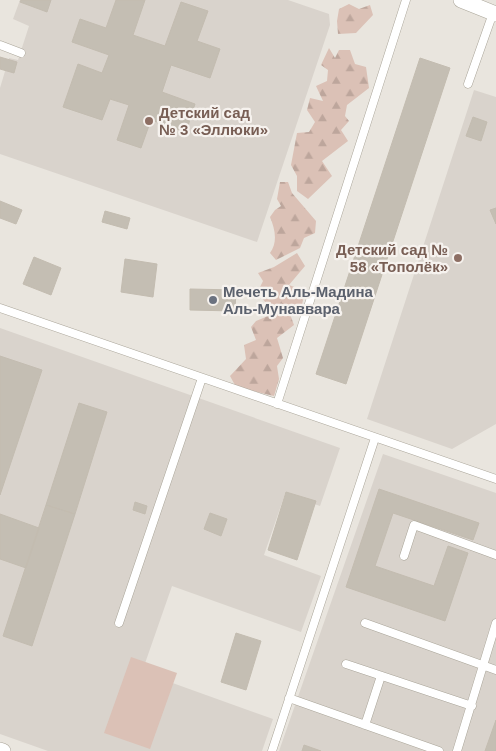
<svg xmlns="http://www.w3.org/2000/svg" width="496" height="751" font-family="Helvetica,sans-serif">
	<defs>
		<pattern id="forest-firs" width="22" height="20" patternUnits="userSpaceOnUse" patternTransform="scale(1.25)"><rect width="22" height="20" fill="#dbc1b6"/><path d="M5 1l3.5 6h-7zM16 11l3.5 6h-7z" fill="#bda69c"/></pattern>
	</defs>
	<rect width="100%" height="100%" fill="#e9e5de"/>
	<path fill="#d9d3cc" d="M20,0H288L329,14L330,25L257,242L0,154V88L9,58L18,60L29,26L13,19Z
		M474,90L496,97V424L452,449L367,419Z
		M0,328L340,448L320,506L285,494L264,555L321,576L301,632L172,586L142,672L273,719L262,751H48L0,734Z
		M383,454L496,493V751H279Z"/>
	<path fill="url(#forest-firs)" d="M349,4L359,9L370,5L373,15L356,33L338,34L337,21L339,9Z
		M329,48L335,58L339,50H350L355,64L366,67L369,88L347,105L345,116L349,121L341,130L348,141L322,161L332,176L308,199L297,191V176L291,165L297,133L309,132L315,122L307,110L310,98L323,101L316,86L327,81L328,70L321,65Z
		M280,182H288L292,193L316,221L315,233L304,238L300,248L276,260L270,253C278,242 275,229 270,217L275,210L281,206L277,199Z
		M297,253L305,266L289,285L305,291L301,309L290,314L294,325L277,338L283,358L277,366L279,379L274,396L236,387L230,376L246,359L244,345L256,340L251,327L256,321L268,316V305L257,293L263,281L258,273L274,267Z"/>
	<path fill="#dbc1b6" d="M131,657L177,673L150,749L104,733Z"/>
	<path fill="#c4beb3" stroke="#c3bcb0" d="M21,0H51L47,12L20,2Z
		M116,0H145L133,35L165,46L181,2L208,11L197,41L220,49L210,78L171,65L162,92L195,104L186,132L151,120L141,148L117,140L129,105L110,99L102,120L63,107L78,64L102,73L109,55L72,42L80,19L106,28Z
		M0,57L17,62L14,73L0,69Z
		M420,58L450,68L346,384L316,374Z
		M473,117L487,122L481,141L466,136Z
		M0,201L22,210L16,224L0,218Z
		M496,208V224L490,210Z
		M105,211L130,218L127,229L102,222Z
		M34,257L61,268L51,295L23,284Z
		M125,259L157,264L153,297L121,292Z
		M190,289L236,290L235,311L190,310Z
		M0,356L42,370L0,495Z
		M79,403L107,412L75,514L46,505Z
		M379,489L479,523L473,540L393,513L375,566L434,586L448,546L468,553L445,621L346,587Z
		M286,492L316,501L297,560L268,550Z
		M135,502L147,506L145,514L133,510Z
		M46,505L75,514L32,646L3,636Z
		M210,513L227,519L221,536L204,529Z
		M0,514L39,528L26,568L0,559Z
		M236,633L261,641L246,690L221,682Z
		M496,720V751H485Z
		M304,745L321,751H302Z"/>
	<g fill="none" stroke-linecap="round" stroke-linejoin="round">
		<defs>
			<path id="service" d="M0,45L21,53
				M468,84L493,13
				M0,308L496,479
				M277,404L406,0
				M404,556L414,525L496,555
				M119,623L202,378
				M365,623L496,670
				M346,664L472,706
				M289,698L439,751
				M365,725L381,676
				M272,751L375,438
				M457,751L496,623"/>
			<path id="tertiary" d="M461,0L496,14
				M0,750L3,751"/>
		</defs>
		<use href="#service" stroke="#aaa599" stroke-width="9"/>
		<use href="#tertiary" stroke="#aaa599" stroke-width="16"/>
		<use href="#service" stroke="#fff" stroke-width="8"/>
		<use href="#tertiary" stroke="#fff" stroke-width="15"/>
	</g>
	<g fill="#8d6e63" stroke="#f6f2ee" stroke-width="2">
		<circle cx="149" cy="121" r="5"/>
		<circle cx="458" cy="258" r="5"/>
	</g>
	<circle fill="#6b7280" stroke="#f6f2ee" stroke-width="2" cx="213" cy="300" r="5"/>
	<g text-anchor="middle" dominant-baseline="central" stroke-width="4.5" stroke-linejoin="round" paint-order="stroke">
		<g font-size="15" font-weight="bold" fill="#785e54" stroke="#f6f2ee" text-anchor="start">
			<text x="159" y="112">Детский сад<tspan x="159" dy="17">№ 3 «Эллюки»</tspan></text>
			<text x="448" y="249" text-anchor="end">Детский сад №<tspan x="448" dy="17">58 «Тополёк»</tspan></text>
		</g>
		<g font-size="15" font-weight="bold" fill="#5b616d" stroke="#f6f2ee" text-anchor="start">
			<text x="223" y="291">Мечеть Аль-Мадина<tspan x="223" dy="17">Аль-Мунаввара</tspan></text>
		</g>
	</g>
</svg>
